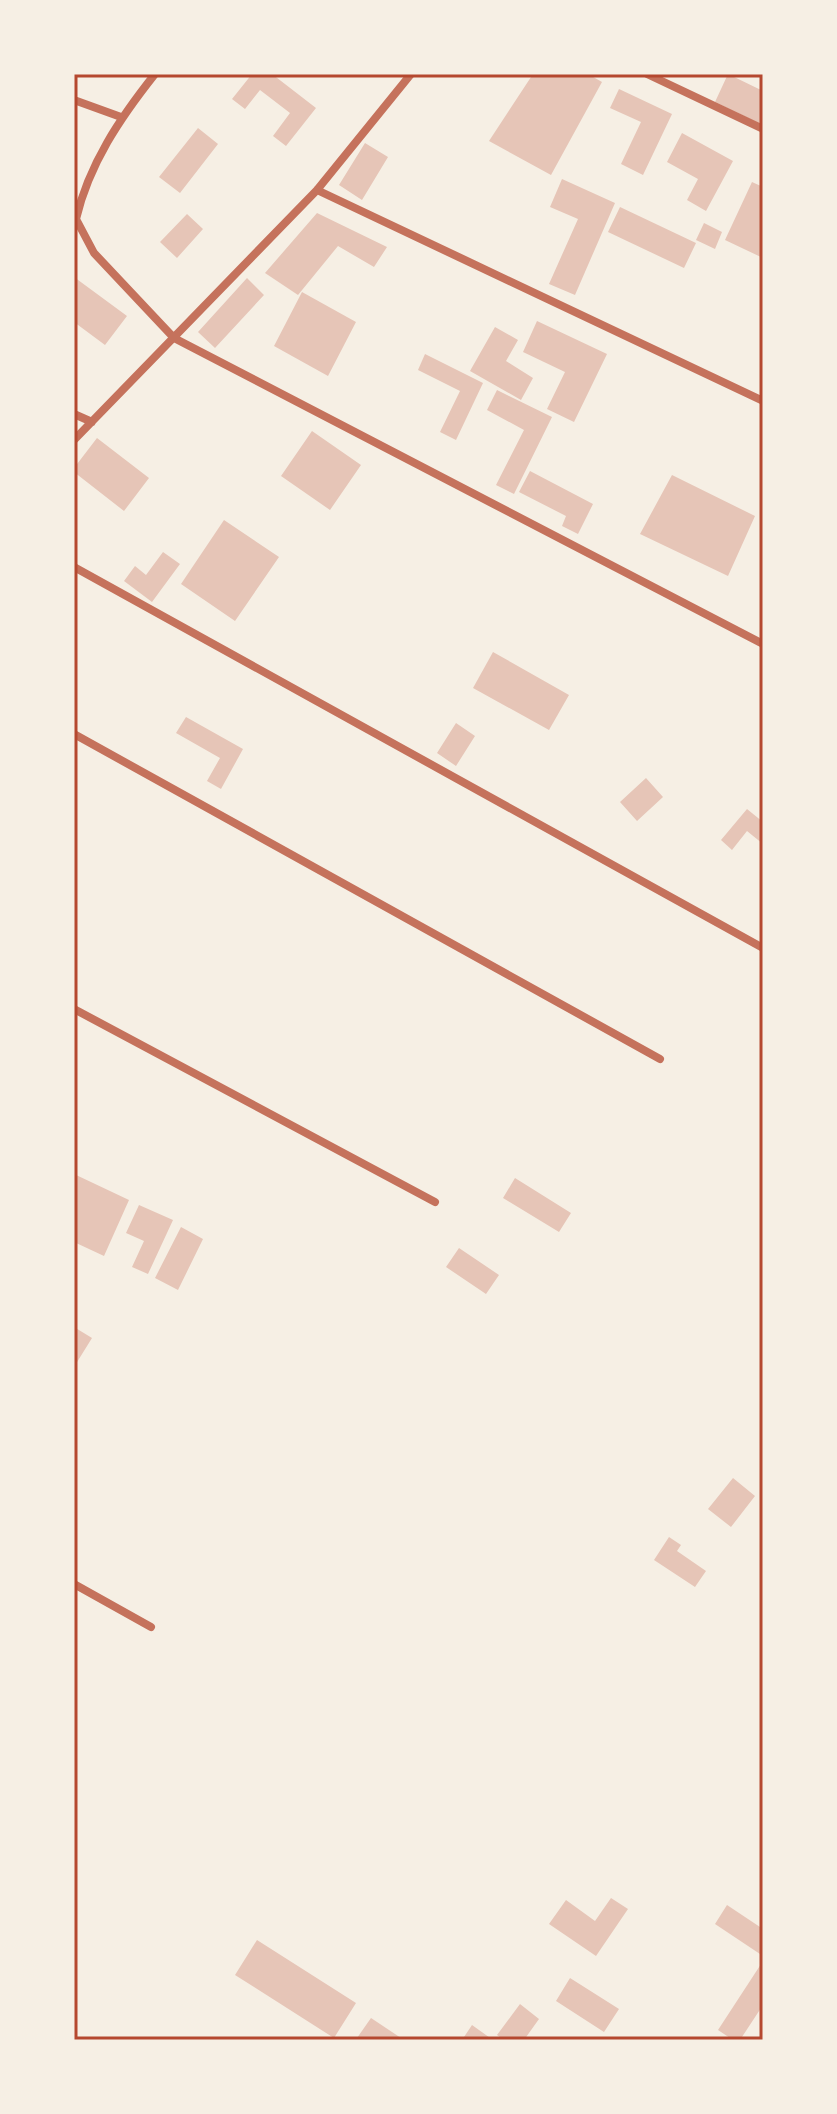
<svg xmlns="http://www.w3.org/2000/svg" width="837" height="2114" font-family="Inter,sans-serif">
	<rect width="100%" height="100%" fill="#f6efe4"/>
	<path fill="#e6c5b7" d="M252,74H272L316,108L286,146L273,136L290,113L260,90L245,109L232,99Z
		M533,74H588L602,82L551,175L489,141Z
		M728,74L763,91V125L715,102Z
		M619,89L672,114L643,175L621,164L641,122L610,108Z
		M198,128L218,144L180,193L159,177Z
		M682,133L733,161L706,211L687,200L698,179L667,162Z
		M365,143L388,157L362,200L339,185Z
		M562,179L615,203L575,295L549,284L578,219L550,207Z
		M752,182L763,187V258L725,240Z
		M620,207L696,243L684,268L608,232Z
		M317,213L387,247L374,267L338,246L298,295L265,273Z
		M187,214L203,229L177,258L160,242Z
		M704,223L722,232L715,249L696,240Z
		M74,277L127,316L105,345L74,322Z
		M247,278L264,295L215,348L198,332Z
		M302,292L356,322L328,376L274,346Z
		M537,321L607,354L574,422L547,409L565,372L523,352Z
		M495,327L518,340L506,361L533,378L521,400L470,371Z
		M425,354L483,383L456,440L440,432L460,391L418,370Z
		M497,390L552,417L514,494L496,485L524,430L487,410Z
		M312,431L361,465L330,510L281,476Z
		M97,438L149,478L124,511L74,472V468Z
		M530,471L593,504L578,534L562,526L566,516L519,492Z
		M672,475L755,516L728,576L640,534Z
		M224,520L279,557L235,621L181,584Z
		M163,552L180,564L152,602L124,581L135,566L146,575Z
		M493,652L569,695L549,730L473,688Z
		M186,717L243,749L221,789L207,781L220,758L176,733Z
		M456,723L475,736L456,766L437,753Z
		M646,778L663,797L637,821L620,802Z
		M747,809L763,822V844L747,831L732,850L721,840Z
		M74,1174L129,1200L104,1256L74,1242Z
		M515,1178L571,1213L559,1232L503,1198Z
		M139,1205L173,1220L148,1274L132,1267L144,1241L126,1233Z
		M181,1227L203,1239L178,1290L155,1278Z
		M459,1248L499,1275L486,1294L446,1267Z
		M74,1327L92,1338L74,1367Z
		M733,1478L755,1496L731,1527L708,1509Z
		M669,1537L681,1545L677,1551L706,1571L695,1587L654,1560Z
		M611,1898L628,1909L596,1956L549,1924L566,1900L595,1921Z
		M727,1905L763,1929V1956L715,1924Z
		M257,1940L356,2003L334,2038L235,1975Z
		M763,1961V2005L740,2040H733L718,2030Z
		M570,1978L619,2009L604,2032L556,2001Z
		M520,2004L539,2019L524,2040H504L497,2035Z
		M371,2018L404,2040H360L357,2038Z
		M472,2025L493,2040H462Z"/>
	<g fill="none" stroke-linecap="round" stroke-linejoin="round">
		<path stroke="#c5725c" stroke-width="8" d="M155,74C120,118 89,164 76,219L94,253L174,338L763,644
			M647,74L763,129
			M74,100L121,117
			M317,190L763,401
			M74,414L92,422
			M74,440L317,190L411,74
			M74,567L763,948
			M74,734L660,1059
			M74,1009L435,1202
			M74,1584L151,1627"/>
	</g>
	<rect width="837" height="2114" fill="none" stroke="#f6efe4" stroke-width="152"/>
	<rect x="76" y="76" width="685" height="1962" fill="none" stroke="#b5482f" stroke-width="3"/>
</svg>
